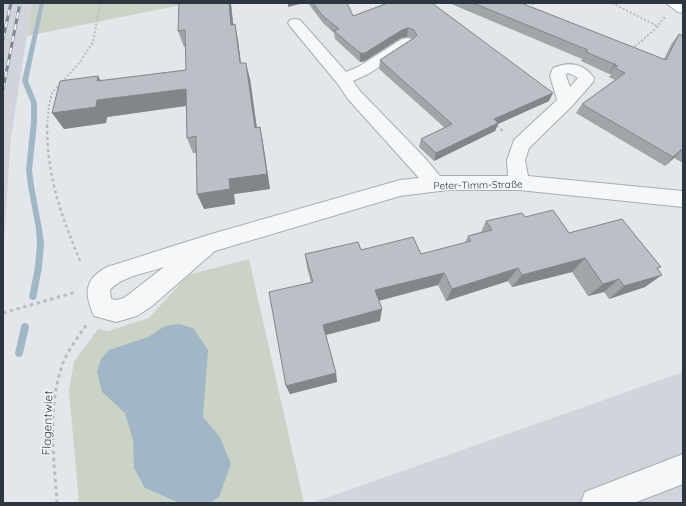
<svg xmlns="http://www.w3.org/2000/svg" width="686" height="506" font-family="Quicksand,sans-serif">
	<rect width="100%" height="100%" fill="#e3e6ea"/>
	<path fill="#d1d5db" d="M3,3H32L11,137L3,254Z
		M683,372V503H312Z"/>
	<path fill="#cad3c5" d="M32,3H191L27,36Z
		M249,259L304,503H79L69,391L74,362L98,329L108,331L149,318L188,275Z"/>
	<path fill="#a1b7c6" d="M179,324L193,328L208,350L203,417L220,437L231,464L219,497L210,503H180L145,488L134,468L133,440L125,413L102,392L97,371L101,359L109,350L148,337L165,326Z"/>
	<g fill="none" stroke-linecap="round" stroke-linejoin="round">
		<path fill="#a1b7c6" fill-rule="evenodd" d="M40,3H44L28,81L37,103V122L32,170L34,186L42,229L44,244L42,267L36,299L33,300L30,299L29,297L35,267L37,244L36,229L28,186L26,170L31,122V103L22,81Z
			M25,323L28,324L29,327L23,353L22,356L19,357L16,356L15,353L21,327L22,324Z"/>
		<defs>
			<path id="minor" d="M295,19L300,20L346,72L358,67L402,39L407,38L412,39L414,42L412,45L370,73L353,81L360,91L424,157L440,176H508L507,160L514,140L557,100L550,76L553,68C569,61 584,63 594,78L593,82L572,106L529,148L525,160L528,176L683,191V207L519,190H448L400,196L215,251L152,306L137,316L116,322L94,316C84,294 84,279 107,267L208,235L400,180L419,178L348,99L337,83L290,26L288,23L290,20ZM567,73L571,74L578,78L570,87L566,76ZM164,267L124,298L116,300L111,299L110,290C122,276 147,273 164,267Z
				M683,454V484L634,503H581L585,492Z"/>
			<path id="major" d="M666,3H683V13L678,12Z"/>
		</defs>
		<use href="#minor" stroke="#a8adb4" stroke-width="2"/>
		<use href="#major" stroke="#a3acb4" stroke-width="2"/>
		<path stroke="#b9bdc1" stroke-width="2" stroke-dasharray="2 2" stroke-linecap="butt" d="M612,3L659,27
			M532,9L533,3
			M632,49L654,30L665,17
			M495,124L497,126
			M47,126L49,105L52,93L80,62L93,42L100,3"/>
		<path stroke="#b9bdc1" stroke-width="2.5" stroke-dasharray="3 3" stroke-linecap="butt" d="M47,125C47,177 61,216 81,263
			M496,125L505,133"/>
		<path stroke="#b9bdc1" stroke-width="3" stroke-dasharray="3.5 3.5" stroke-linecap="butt" d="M3,313L76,292
			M57,503C54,459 47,409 62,366C67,351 78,337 87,324"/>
		<use href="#minor" fill="#f5f7f8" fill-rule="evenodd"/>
		<use href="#major" fill="#fff" fill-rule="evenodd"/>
		<defs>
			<path id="rail" d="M3,39L11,3
				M3,89L20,3"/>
		</defs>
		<use href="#rail" stroke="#7e8792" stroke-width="3"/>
		<use href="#rail" stroke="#f2f5f7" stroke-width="2" stroke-dasharray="6" stroke-linecap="butt"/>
	</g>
	<path fill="#a0a5aa" d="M179,3H231L233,25L235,24L238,41L241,63L250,79L257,128L260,127L263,143L270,189L234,194L235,204L204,209L196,153H193L187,138L186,106L107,117L106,123L64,129L101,81L186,70V47H184L178,31Z
		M308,3H347L353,16L388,3L549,101L498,124L495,131L434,161L419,147L421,139L445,128L379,69L380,60L413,38L407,37L401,38L365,61L360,62L335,39L334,33L323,23Z
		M449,3H521L664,59L672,43L679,34L683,36V163L674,158L665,166L576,113L582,104L615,80L609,77L611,74H609L610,73L609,74L581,61L582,59Z
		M525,217L569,233L658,269L645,287L609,299L604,292L588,296L572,272L512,287L508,281L446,301L438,285L379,301L380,321L326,335L336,373L337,382L290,394L286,386L311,282L307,268L305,254L361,250L421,254L465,243L468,236L481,232L486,221Z"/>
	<path fill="#82868b" d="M229,3H231V4L235,41L231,25Z
		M288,3H304L288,7Z
		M235,24L238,41L243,80L240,63Z
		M408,28L407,37L401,38L365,61L360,62V53L402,30Z
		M246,63L250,79L259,144L255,128Z
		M614,64H616L610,73L609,74Z
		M98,76L108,93L97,81Z
		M186,89L192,105L107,117L106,123L64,129L52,113L97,100Z
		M553,93L549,101L498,124L495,131L434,161L436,153L494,119Z
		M260,127L263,143L270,189L234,194L235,204L204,209L197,194L229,179Z
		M682,149L674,158L665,166L673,157Z
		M585,258L572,272L512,287L522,275Z
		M518,268L508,281L446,301L452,289Z
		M444,273L438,285L373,302L375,290Z
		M662,275L645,287L609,299L624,286Z
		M619,279L604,292L588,296L603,284Z
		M382,309L380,321L325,335L323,325Z
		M336,373L337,382L290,394L286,386Z"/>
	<path fill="#bac0c6" stroke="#82868b" d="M179,3H229L231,25L235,24L240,63H246L255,128L260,127L267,174L229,179L230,189L197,194L196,136L187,138L186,89L97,100L96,107L52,113L60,81L98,76L97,81L186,70L185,30L178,31Z
		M313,3H347L353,16L388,3H432L553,93L494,119L498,123L436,153L421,139L452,124L380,60L414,38L417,35L414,30L408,28L402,30L365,53H360L334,31L339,29L322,15Z
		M473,3H521L666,60L679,34L683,36V150L682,149L673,157L582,104L625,73L615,68L618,66L615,65L616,64H614L586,52L588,50Z
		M553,210L569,233L622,219L661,267L657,268L662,275L624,286L619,279L603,284L585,258L522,275L518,268L452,289L444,273L375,290L382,309L323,325L336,373L286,386L269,292L313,282L305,254L358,242L361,250L413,237L421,254L471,241L468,236L492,230L486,221L522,213L525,217Z"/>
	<g text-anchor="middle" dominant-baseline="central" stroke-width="3" stroke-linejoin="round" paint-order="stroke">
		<g font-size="10" fill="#2c3540" stroke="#f2f5f7">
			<text transform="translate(478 185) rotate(-1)">Peter-Timm-Straße</text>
		</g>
		<g font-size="12" fill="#2c3540" stroke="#f2f5f7">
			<text transform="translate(47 423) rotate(-88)">Flagentwiet</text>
		</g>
	</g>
	<rect width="686" height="506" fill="none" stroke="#2c3540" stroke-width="8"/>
</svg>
